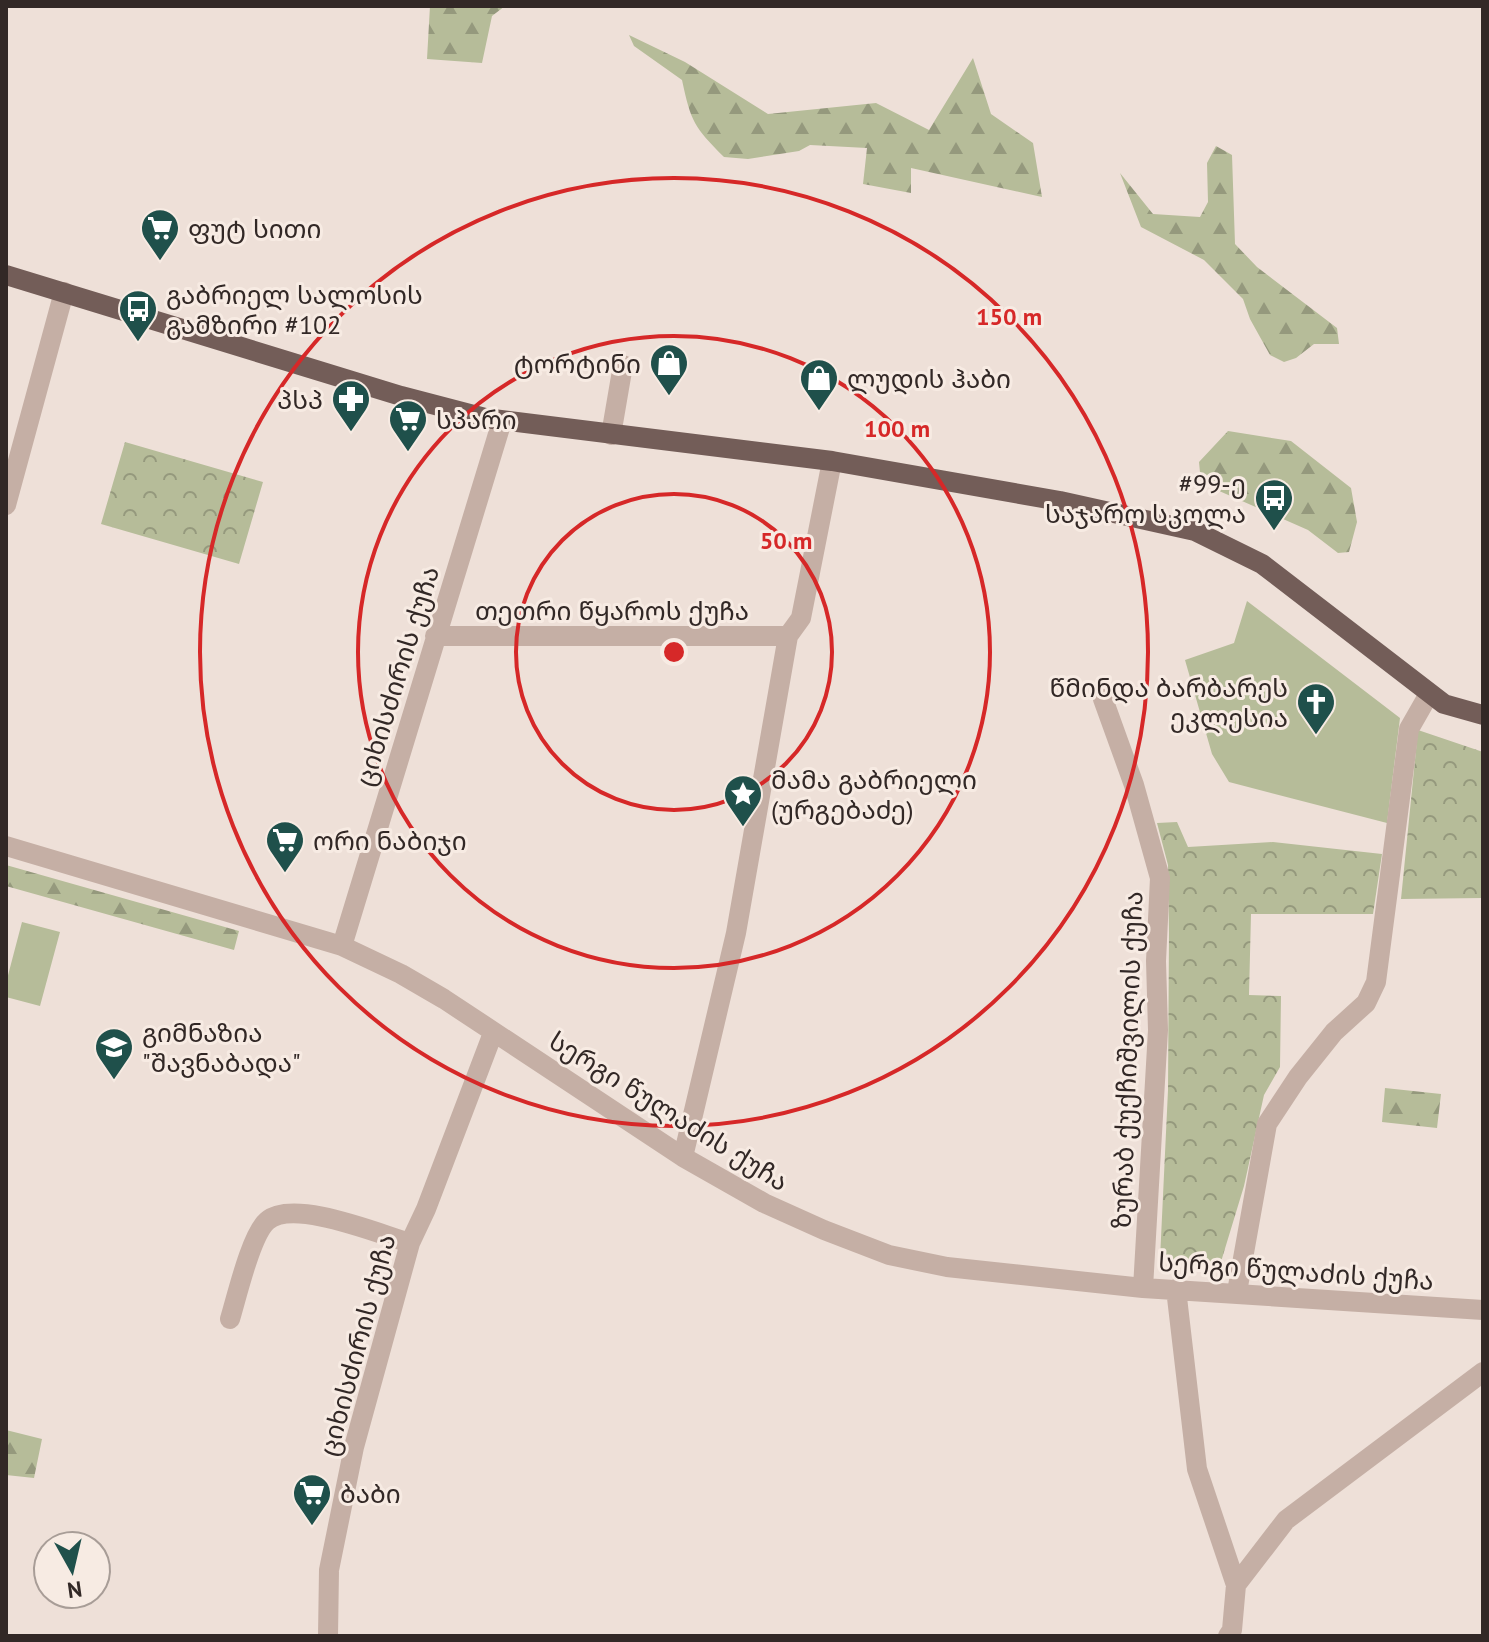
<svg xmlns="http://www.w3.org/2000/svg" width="1489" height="1642" font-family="'PT Sans','Noto Sans Georgian',sans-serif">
	<defs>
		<pattern id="forest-firs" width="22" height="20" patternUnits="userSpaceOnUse" patternTransform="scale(2)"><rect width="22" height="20" fill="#b6bc99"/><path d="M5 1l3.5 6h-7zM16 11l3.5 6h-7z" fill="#95997d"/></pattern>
		<pattern id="park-crowns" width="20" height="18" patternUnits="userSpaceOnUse" patternTransform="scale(2)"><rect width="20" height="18" fill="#b6bc99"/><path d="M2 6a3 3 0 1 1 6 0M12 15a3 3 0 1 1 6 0" fill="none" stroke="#95997d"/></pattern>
	</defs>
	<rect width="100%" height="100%" fill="#eee0d8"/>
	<path fill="#b6bc99" d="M1247,601L1400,718L1387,823L1229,782L1212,754L1185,660L1234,643Z
		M22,922L60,932L40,1006L6,997V983Z"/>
	<path fill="url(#forest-firs)" d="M430,6H505L492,16L482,63L427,59Z
		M629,35L685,62L768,114L876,103L929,130L973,58L991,114L1033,143L1042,197L911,168V193L863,184L867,148L810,145L799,151L748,159L724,157C694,127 691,122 682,80L634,46Z
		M1216,146L1232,155L1235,244L1257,267L1337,328L1339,344H1314L1296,358L1284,362L1270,355L1250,319L1243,299L1204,260L1141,227L1120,173L1153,214L1200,217L1208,202L1207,163Z
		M1228,431L1291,441L1351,488L1357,522L1349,552L1338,553L1308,530L1201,483L1199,462Z
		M6,865L239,931L234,950L6,886Z
		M1385,1088L1441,1094L1437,1128L1382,1122Z
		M6,1430L42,1439L34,1478L6,1475Z"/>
	<path fill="url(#park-crowns)" d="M125,442L263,482L239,564L101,524Z
		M1418,730L1483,752V898L1401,899Z
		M1177,822L1188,847L1273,842L1382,854L1373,914H1251L1249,995L1281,996L1280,1067L1264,1095L1244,1186L1220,1265L1160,1259L1168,1090L1169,933L1168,865L1157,823Z"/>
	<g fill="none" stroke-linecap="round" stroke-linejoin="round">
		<path stroke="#c5afa5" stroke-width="20" d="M611,435L623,365
			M6,505L64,292
			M435,636H788
			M1103,699L1134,785L1160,878L1156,961L1158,1030L1143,1288
			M6,846L342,946L401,974L444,999L683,1157L764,1203L824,1230L889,1255L947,1267L1143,1288L1483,1310
			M342,946L502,421
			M683,1157L736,933L788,636L801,618L832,461
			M1176,1289L1197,1469L1236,1585
			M1237,1292L1267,1124L1298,1077L1334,1032L1366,1003L1376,982L1409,729L1429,694
			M230,1319C237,1296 251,1235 267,1221C293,1198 379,1234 410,1243
			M328,1636L329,1570L354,1447L410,1243L426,1209L493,1033
			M1228,1636L1232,1630L1236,1585L1286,1520L1483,1372"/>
		<path stroke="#735d58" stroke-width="20" d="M6,275L401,396L485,418L832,461L1060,501L1195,531L1262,564L1444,704L1483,715"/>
	</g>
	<g fill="none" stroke="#d62828" stroke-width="4">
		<circle cx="674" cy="652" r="158"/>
		<circle cx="674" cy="652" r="316"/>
		<circle cx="674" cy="652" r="474"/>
	</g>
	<defs>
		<symbol id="supermarket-pin" viewBox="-11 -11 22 30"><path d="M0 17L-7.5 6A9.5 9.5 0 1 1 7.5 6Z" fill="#1f504b" stroke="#f7ebe3"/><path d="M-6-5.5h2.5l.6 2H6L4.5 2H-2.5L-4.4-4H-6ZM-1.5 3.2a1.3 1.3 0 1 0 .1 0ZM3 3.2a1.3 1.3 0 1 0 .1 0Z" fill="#fff"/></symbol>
		<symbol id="bus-pin" viewBox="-11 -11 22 30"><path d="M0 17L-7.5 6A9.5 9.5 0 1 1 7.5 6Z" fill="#1f504b" stroke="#f7ebe3"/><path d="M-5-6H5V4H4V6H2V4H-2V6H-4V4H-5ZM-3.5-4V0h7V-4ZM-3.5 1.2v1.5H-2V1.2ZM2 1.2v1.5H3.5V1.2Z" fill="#fff"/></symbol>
		<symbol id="shop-pin" viewBox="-11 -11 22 30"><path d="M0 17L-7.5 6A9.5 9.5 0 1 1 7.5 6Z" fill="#1f504b" stroke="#f7ebe3"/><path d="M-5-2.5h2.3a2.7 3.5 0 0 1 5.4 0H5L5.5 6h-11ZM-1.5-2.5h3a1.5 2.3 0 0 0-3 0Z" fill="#fff"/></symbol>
		<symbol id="pharmacy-pin" viewBox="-11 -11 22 30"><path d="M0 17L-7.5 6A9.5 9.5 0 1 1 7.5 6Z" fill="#1f504b" stroke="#f7ebe3"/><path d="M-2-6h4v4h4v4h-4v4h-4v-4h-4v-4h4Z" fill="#fff"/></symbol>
		<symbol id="church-pin" viewBox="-11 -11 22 30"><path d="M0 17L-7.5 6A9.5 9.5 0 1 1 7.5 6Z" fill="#1f504b" stroke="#f7ebe3"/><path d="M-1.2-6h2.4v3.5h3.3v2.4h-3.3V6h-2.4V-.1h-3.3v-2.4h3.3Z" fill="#fff"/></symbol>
		<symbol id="sight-pin" viewBox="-11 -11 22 30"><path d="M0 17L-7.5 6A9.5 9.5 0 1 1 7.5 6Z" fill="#1f504b" stroke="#f7ebe3"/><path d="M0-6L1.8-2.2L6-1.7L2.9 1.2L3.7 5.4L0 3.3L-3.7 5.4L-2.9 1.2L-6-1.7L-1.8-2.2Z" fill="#fff"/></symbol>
		<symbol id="school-pin" viewBox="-11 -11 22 30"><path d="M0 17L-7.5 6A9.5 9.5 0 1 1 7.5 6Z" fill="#1f504b" stroke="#f7ebe3"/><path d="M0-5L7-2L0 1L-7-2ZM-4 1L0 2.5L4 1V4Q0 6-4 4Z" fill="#fff"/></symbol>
	</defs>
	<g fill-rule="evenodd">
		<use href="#supermarket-pin" x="138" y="206" width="44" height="60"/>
		<use href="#bus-pin" x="116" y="287" width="44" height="60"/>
		<use href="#shop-pin" x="647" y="341" width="44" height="60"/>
		<use href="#shop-pin" x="797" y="356" width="44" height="60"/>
		<use href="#pharmacy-pin" x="329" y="377" width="44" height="60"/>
		<use href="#supermarket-pin" x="386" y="397" width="44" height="60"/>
		<use href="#bus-pin" x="1252" y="476" width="44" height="60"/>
		<use href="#church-pin" x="1294" y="680" width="44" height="60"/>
		<use href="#sight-pin" x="721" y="772" width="44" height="60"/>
		<use href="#supermarket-pin" x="263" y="818" width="44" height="60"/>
		<use href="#school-pin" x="92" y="1025" width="44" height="60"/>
		<use href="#supermarket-pin" x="290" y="1471" width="44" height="60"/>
	</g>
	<g text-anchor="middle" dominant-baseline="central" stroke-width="6" stroke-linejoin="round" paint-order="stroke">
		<g font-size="26" fill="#322826" stroke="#f7ebe3" text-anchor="start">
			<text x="188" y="228">ფუტ სითი</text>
			<text x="166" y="294">გაბრიელ სალოსის<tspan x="166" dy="30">გამზირი #102</tspan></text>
			<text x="641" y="363" text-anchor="end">ტორტინი</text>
			<text x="847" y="378">ლუდის ჰაბი</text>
			<text x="323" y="399" text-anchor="end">პსპ</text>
			<text x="436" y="419">სპარი</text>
			<text x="1246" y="483" text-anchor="end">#99-ე<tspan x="1246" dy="30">საჯარო სკოლა</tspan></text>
			<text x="1288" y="687" text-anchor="end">წმინდა ბარბარეს<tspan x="1288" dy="30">ეკლესია</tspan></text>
			<text x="771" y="779">მამა გაბრიელი<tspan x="771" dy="30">(ურგებაძე)</tspan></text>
			<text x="313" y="840">ორი ნაბიჯი</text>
			<text x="142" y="1032">გიმნაზია<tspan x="142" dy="30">"შავნაბადა"</tspan></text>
			<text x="340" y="1493">ბაბი</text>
		</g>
		<g font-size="26" fill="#322826" stroke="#f7ebe3">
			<text x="612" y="610">თეთრი წყაროს ქუჩა</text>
			<text transform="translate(397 676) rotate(-73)">ციხისძირის ქუჩა</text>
			<text transform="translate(1127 1060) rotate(-88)">ზურაბ ქუქჩიშვილის ქუჩა</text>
			<text transform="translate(669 1111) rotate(32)">სერგი წულაძის ქუჩა</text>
			<text transform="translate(1296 1271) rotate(4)">სერგი წულაძის ქუჩა</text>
			<text transform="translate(357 1345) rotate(-75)">ციხისძირის ქუჩა</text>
		</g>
	</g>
	<circle cx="674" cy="652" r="12" fill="#d62828" stroke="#f7ebe3" stroke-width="4"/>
	<g font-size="24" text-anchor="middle" font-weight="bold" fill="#d62828" stroke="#f7ebe3" stroke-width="6" stroke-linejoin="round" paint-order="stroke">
		<text x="1009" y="325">150 m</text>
		<text x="897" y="437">100 m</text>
		<text x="786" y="549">50 m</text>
	</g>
	<rect width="1489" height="1642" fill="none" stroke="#322826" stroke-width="16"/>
	<g transform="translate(72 1570) rotate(172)"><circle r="38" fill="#f7ebe3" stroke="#a89d97" stroke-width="2"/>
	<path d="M0-6L14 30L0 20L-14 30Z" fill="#1f504b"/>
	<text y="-12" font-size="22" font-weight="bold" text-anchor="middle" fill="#322826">N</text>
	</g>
</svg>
